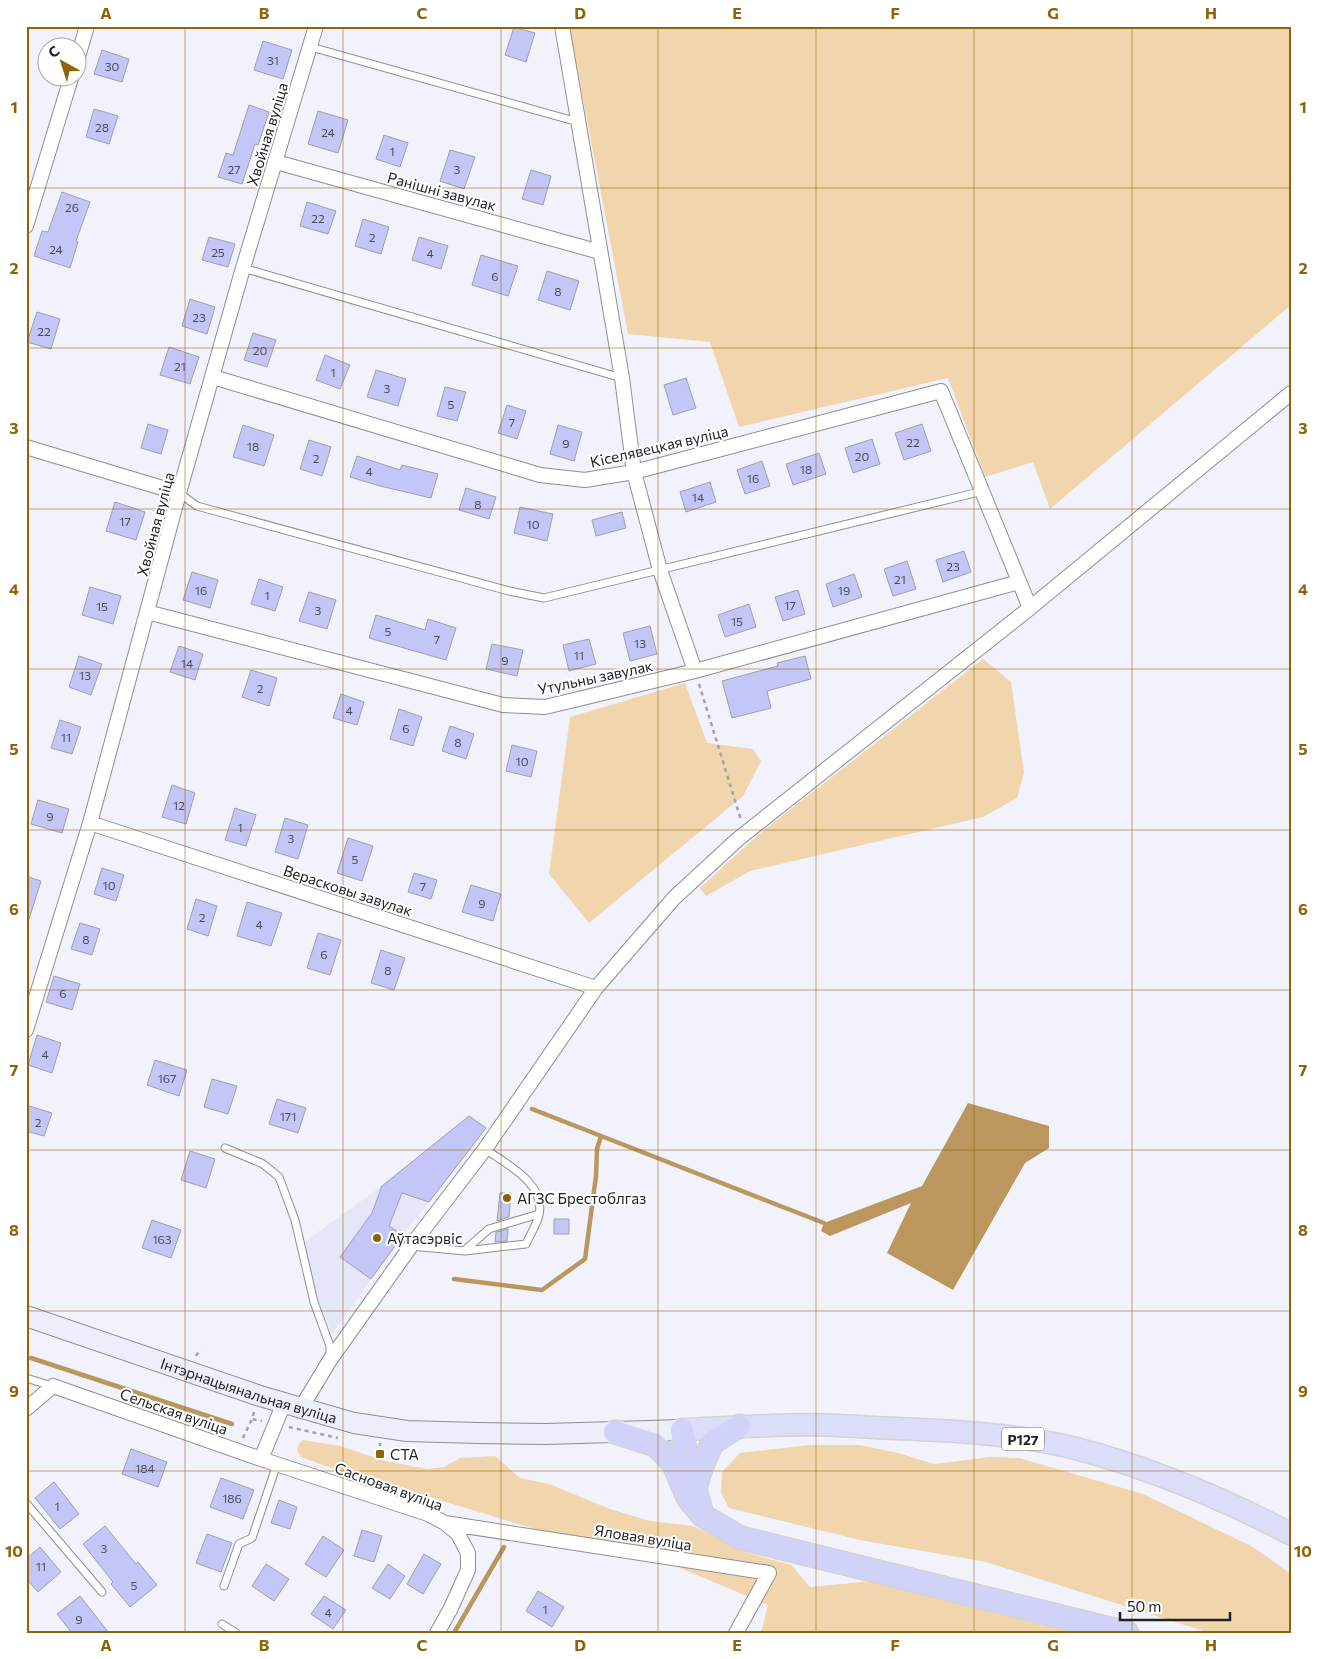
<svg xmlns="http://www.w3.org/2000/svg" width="1317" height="1659" font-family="Commissioner,sans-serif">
	<rect width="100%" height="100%" fill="#f2f2fc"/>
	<path fill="#e5e6f7" d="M469,1116L486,1128L403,1235L332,1334L316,1294L304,1242L382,1186Z"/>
	<path fill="#f1d5ac" d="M569,26H1291V305L1050,509L1033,462L985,477L948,378L739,427L710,342L628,334Z
		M983,659L1011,682L1024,773L1017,798L983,817L750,871L706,896L700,888L758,835Z
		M685,683L707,743L753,749L761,761L743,796L589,923L549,874L570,717Z
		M303,1440L340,1446L385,1461L427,1469L444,1467L460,1458L495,1456L520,1478L549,1484L610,1509L650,1521L693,1526L748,1553L791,1565L810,1587L872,1581L1075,1633H761L768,1605L666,1562L564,1538L384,1483L337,1470L301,1457L297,1450L299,1444Z
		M809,1445H860L898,1453L934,1464L990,1457L1019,1458L1143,1494L1253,1547L1291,1574V1633H1210L986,1562L860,1540L729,1508L721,1493L722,1472L740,1453Z"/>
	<path fill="#bb965d" d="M968,1103L1049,1126V1148L1025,1163L953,1290L887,1253L911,1203L830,1236L821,1231L824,1223L922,1186Z"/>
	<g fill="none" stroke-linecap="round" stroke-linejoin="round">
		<path stroke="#bb965d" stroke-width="4.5" d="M532,1109L824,1223
			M454,1279L542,1290L585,1259L596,1176L597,1149L601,1136
			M31,1358L232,1424
			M454,1633L504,1547"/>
	</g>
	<path fill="#c3c6f7" stroke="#9fa0a9" d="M514,27L535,33L526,62L505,55Z
		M263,41L292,50L283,79L254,70Z
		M102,50L129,59L122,82L94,74Z
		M249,105L269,112L258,145L255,144L242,184L218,177L226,153L233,155Z
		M94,109L118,116L109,144L86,137Z
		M318,111L348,120L338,153L308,144Z
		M384,135L408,143L400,167L376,159Z
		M450,150L475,157L464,189L440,181Z
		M531,170L551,176L543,205L522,199Z
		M62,192L90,202L76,241L78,242L70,268L34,256L42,231L48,232Z
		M307,202L336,211L328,234L300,226Z
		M363,219L389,227L381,254L355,246Z
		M209,237L235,244L228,267L202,260Z
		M419,237L448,246L441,269L412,260Z
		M481,255L518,266L508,296L472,285Z
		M547,271L579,281L570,310L538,300Z
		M190,299L215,307L207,334L182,326Z
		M37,312L60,319L51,349L27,342Z
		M253,333L276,340L267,367L244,360Z
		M169,347L199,357L190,384L160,375Z
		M325,355L350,365L340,389L316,380Z
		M376,370L406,379L398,406L367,397Z
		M686,378L696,408L673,415L664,385Z
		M445,387L466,392L457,421L437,416Z
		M507,405L526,411L517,439L498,433Z
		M148,424L168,430L161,454L141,448Z
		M922,424L931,451L904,460L895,433Z
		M243,425L274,435L264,466L233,457Z
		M558,425L582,432L574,461L550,454Z
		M872,439L880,464L853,473L845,448Z
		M309,440L331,447L322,476L300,469Z
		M819,453L826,474L793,485L786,464Z
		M357,456L400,470L402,465L438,474L431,498L380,486L350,477Z
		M762,461L770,486L745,494L737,470Z
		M710,482L716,502L686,512L680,492Z
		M466,488L496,497L489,519L459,510Z
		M115,502L145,512L136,540L106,531Z
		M520,507L553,514L547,541L514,533Z
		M622,512L626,528L596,536L592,520Z
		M964,551L971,572L943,582L936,560Z
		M907,561L916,589L893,596L884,569Z
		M192,572L218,580L210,608L183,600Z
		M854,574L862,597L833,607L826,584Z
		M259,579L283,587L275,611L251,604Z
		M90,587L121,596L113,624L82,615Z
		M798,590L805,614L783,621L775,597Z
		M309,592L336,600L327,629L299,621Z
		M749,604L756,627L725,637L718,615Z
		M376,615L425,630L428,619L456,628L446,660L369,638Z
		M650,626L657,654L630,661L623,633Z
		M589,639L596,664L569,671L563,645Z
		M492,644L523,650L517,676L486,669Z
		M179,646L203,654L195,680L170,672Z
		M79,656L102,664L91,695L69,687Z
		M805,656L811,679L767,691L771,708L732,718L722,681L778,666L777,663Z
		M251,670L277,678L269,706L242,697Z
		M341,694L364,702L357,725L333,718Z
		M399,709L422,717L413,746L390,739Z
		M60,720L81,727L72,754L51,748Z
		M450,726L474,734L466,759L442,751Z
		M512,745L537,751L531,777L506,771Z
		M172,785L195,793L186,824L162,817Z
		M38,800L69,809L62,833L31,824Z
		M235,808L256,815L246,846L225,840Z
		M285,818L308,825L298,859L275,852Z
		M348,838L373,846L362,881L337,873Z
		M102,868L124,875L116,901L94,894Z
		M414,873L437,880L431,899L408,892Z
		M26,876L41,881L29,919L26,918Z
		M471,885L501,894L493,921L462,912Z
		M196,899L217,906L208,936L187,929Z
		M247,902L282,913L271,946L237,936Z
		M80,923L100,929L92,955L71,949Z
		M318,933L341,940L330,975L307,968Z
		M381,950L405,958L394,990L371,983Z
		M54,976L80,984L72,1010L46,1002Z
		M37,1035L61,1043L52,1073L28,1065Z
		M155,1060L187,1070L179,1096L147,1085Z
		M212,1079L237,1086L228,1114L204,1107Z
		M277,1099L306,1108L298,1133L269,1124Z
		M26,1105L52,1113L44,1136L26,1131Z
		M469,1116L486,1128L429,1202L402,1193L389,1226L403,1235L371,1279L340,1257L372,1213L382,1186Z
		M190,1151L215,1159L206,1188L181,1180Z
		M500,1193H511L509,1217L497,1221Z
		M554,1219H569V1234H554Z
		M152,1220L181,1230L171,1258L142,1248Z
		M508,1229L507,1241L495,1242L496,1232Z
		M131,1449L167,1462L158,1487L122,1474Z
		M221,1478L254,1490L243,1519L210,1507Z
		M54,1482L79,1514L60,1529L35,1498Z
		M279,1500L297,1507L290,1529L271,1523Z
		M105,1526L136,1564L138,1562L157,1585L130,1607L111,1584L113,1582L83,1544Z
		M362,1530L382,1536L374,1562L354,1556Z
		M207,1534L232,1543L221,1572L196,1563Z
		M323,1536L344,1550L326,1577L305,1564Z
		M40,1547L61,1572L38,1592L26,1578V1559Z
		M424,1554L441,1564L423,1594L407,1584Z
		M266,1564L289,1579L274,1601L252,1586Z
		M388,1564L405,1576L390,1599L372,1588Z
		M538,1591L564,1607L552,1627L526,1611Z
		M80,1596L109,1633H72L57,1614Z
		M324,1596L346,1610L333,1629L311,1614Z"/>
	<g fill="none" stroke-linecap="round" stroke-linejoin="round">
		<defs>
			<path id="service" d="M311,47L578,122
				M243,268L622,378
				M179,493L197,506L509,591L544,598L983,491
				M225,1148L263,1164L279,1177L295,1220L314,1302L330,1346V1357
				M411,1246L465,1251L526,1244C530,1235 537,1224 539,1215C546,1183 506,1164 485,1149
				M465,1250L489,1229L539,1214
				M26,1378L52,1386
				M26,1503L102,1592
				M224,1586L239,1544L252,1538L277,1464
				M222,1624L236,1633"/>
			<path id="minor" d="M562,26L622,378L634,472L660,570L695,671
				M78,57L87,26
				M276,162L600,252
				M26,226L71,78
				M213,377L540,475L585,480L634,472L941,391L1030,608
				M26,447L179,493
				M147,612L503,705L545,707L695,671L1019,582
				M90,823L596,988
				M26,1030L90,823L179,493L243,268L316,26
				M301,1408L330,1360L411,1246L485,1149L596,988L674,898L738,839L1030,608L1291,393
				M26,1409L53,1386L261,1459L284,1403
				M261,1459L428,1514L445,1523L458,1534L468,1553V1570L450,1610L437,1633
				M445,1523L769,1573L736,1633"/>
			<g id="secondary">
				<path id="s1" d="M26,1316L260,1396L354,1423L407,1431L478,1433L546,1434L682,1430"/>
			</g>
			<path id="primary" d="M682,1430C730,1427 778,1424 826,1425C853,1426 881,1428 909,1429C963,1431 1021,1435 1074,1448C1151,1468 1220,1497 1291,1534"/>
			<path id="trunk" d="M682,1430L690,1483
				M615,1432L655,1445L673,1463L688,1498L703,1516L741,1538L1127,1633
				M701,1510L695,1488L702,1466L712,1443L739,1426"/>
		</defs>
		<use href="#service" stroke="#8e8e97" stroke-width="9"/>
		<use href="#minor" stroke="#8e8e97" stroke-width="16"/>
		<use href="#secondary" stroke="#8e8e97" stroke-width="22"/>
		<use href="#primary" stroke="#d3d3d4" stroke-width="24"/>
		<use href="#trunk" stroke="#d3d3d4" stroke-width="25"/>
		<path stroke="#a1a1a8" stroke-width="2.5" stroke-dasharray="4 4" stroke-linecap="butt" d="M699,684L741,820
			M196,1356L200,1349
			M254,1412L252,1419L262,1421
			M289,1427L338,1438
			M243,1438L252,1419
			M380,1454V1443"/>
		<use href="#service" stroke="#fff" stroke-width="7"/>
		<use href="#minor" stroke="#fff" stroke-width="14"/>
		<use href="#secondary" stroke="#edeefc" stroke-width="20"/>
		<use href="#primary" stroke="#dcddf9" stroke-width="21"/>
		<use href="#trunk" stroke="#d0d2f7" stroke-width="22"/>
	</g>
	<path fill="none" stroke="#8e6309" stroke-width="1" stroke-opacity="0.55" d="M185,26V1633M343,26V1633M501,26V1633M658,26V1633M816,26V1633M974,26V1633M1132,26V1633M26,188H1291M26,348H1291M26,509H1291M26,669H1291M26,830H1291M26,990H1291M26,1150H1291M26,1311H1291M26,1471H1291"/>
	<g fill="#8e6309" stroke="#fff" stroke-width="2">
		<circle cx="507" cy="1198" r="5"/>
		<circle cx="377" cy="1238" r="5"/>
		<rect x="375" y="1449" width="10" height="10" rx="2.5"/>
	</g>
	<g text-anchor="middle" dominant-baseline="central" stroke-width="4" stroke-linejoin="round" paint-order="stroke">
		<g font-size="12" fill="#4a4c5a">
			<text x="273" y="60">31</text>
			<text x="112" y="66">30</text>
			<text x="102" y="127">28</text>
			<text x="328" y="132">24</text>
			<text x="392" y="151">1</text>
			<text x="234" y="169">27</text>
			<text x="457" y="169">3</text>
			<text x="72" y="207">26</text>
			<text x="318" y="218">22</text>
			<text x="372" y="237">2</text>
			<text x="56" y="249">24</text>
			<text x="218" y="252">25</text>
			<text x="430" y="253">4</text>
			<text x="495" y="276">6</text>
			<text x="558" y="291">8</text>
			<text x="199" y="317">23</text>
			<text x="44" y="331">22</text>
			<text x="260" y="350">20</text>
			<text x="180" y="366">21</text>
			<text x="333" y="372">1</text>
			<text x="387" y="388">3</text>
			<text x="451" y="404">5</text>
			<text x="512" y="422">7</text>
			<text x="913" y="442">22</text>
			<text x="566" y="443">9</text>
			<text x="253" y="446">18</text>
			<text x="862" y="456">20</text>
			<text x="316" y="458">2</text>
			<text x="806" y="469">18</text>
			<text x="369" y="471">4</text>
			<text x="753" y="478">16</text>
			<text x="698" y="497">14</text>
			<text x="478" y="504">8</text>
			<text x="125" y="521">17</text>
			<text x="533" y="524">10</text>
			<text x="953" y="566">23</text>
			<text x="900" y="579">21</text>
			<text x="201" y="590">16</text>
			<text x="844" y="590">19</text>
			<text x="267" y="595">1</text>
			<text x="790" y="605">17</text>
			<text x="102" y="606">15</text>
			<text x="318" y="610">3</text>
			<text x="737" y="621">15</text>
			<text x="388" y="631">5</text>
			<text x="437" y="639">7</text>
			<text x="640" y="643">13</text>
			<text x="579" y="655">11</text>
			<text x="505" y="660">9</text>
			<text x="187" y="663">14</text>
			<text x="85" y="675">13</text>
			<text x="260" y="688">2</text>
			<text x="349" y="710">4</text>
			<text x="406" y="728">6</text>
			<text x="66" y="737">11</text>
			<text x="458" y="742">8</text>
			<text x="522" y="761">10</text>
			<text x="179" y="805">12</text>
			<text x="50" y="816">9</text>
			<text x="240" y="827">1</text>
			<text x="291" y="838">3</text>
			<text x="355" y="859">5</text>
			<text x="109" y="885">10</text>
			<text x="423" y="886">7</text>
			<text x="482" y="903">9</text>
			<text x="202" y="917">2</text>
			<text x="259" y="924">4</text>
			<text x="86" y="939">8</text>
			<text x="324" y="954">6</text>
			<text x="388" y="970">8</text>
			<text x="63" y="993">6</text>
			<text x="45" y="1054">4</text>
			<text x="167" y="1078">167</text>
			<text x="288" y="1116">171</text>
			<text x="38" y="1122">2</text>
			<text x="162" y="1239">163</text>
			<text x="145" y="1468">184</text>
			<text x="232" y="1498">186</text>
			<text x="57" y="1506">1</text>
			<text x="104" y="1548">3</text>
			<text x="41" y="1566">11</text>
			<text x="134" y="1585">5</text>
			<text x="545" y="1609">1</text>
			<text x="328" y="1612">4</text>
			<text x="79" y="1619">9</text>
		</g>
		<rect fill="#fff" stroke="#646567" stroke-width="1" x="1002" y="1427.5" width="42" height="23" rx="4"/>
		<g font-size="14" font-weight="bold" fill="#222326">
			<text x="1023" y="1439">Р127</text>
		</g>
		<g font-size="15" fill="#222326" stroke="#fff">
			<text transform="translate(267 134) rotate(-73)">Хвойная вуліца</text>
			<text transform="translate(442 191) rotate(15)">Ранішні завулак</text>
			<text transform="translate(659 446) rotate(-13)">Кіселявецкая вуліца</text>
			<text transform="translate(155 524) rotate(-75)">Хвойная вуліца</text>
			<text transform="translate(595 677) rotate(-12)">Утульны завулак</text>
			<text transform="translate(348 890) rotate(18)">Верасковы завулак</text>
			<text stroke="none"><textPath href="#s1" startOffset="235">Інтэрнацыянальная вуліца</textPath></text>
			<text transform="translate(174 1411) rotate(19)">Сельская вуліца</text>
			<text transform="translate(389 1486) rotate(20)">Сасновая вуліца</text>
			<text transform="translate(643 1537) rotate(9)">Яловая вуліца</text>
		</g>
		<g font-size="15" fill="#222326" stroke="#fff" text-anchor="start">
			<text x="517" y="1198">АГЗС Брестоблгаз</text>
			<text x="387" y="1238">Аўтасэрвіс</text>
			<text x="390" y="1454">СТА</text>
		</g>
	</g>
	<rect width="1317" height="1659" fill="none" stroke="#ffffff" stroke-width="55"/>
	<g transform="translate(62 62) rotate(321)"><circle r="24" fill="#ffffff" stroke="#a7a7a8"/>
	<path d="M0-4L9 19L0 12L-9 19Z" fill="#8e6309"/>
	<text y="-8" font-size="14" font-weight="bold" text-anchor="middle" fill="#222326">С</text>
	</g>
	<path d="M1120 1612v8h110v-8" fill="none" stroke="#222326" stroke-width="2.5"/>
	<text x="1127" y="1612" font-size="15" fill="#222326" stroke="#ffffff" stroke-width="4" paint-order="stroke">50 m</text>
	<rect x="28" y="28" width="1262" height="1604" fill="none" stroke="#8e6309" stroke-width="2"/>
	<g font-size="16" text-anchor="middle" font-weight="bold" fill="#8e6309">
		<text x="106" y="19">A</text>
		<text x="264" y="19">B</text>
		<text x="422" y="19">C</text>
		<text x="580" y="19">D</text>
		<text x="737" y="19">E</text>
		<text x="895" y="19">F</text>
		<text x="1053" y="19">G</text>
		<text x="1211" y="19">H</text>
		<text x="14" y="113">1</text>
		<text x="1303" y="113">1</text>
		<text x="14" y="274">2</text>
		<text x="1303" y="274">2</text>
		<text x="14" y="434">3</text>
		<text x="1303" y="434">3</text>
		<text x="14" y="595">4</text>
		<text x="1303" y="595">4</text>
		<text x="14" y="755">5</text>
		<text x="1303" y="755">5</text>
		<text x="14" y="915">6</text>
		<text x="1303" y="915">6</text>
		<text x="14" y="1076">7</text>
		<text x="1303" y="1076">7</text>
		<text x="14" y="1236">8</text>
		<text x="1303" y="1236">8</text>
		<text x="14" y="1397">9</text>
		<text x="1303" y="1397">9</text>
		<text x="14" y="1557">10</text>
		<text x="1303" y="1557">10</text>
		<text x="106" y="1651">A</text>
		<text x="264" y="1651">B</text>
		<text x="422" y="1651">C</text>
		<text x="580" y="1651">D</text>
		<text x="737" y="1651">E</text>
		<text x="895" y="1651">F</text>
		<text x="1053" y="1651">G</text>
		<text x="1211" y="1651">H</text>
	</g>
</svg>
